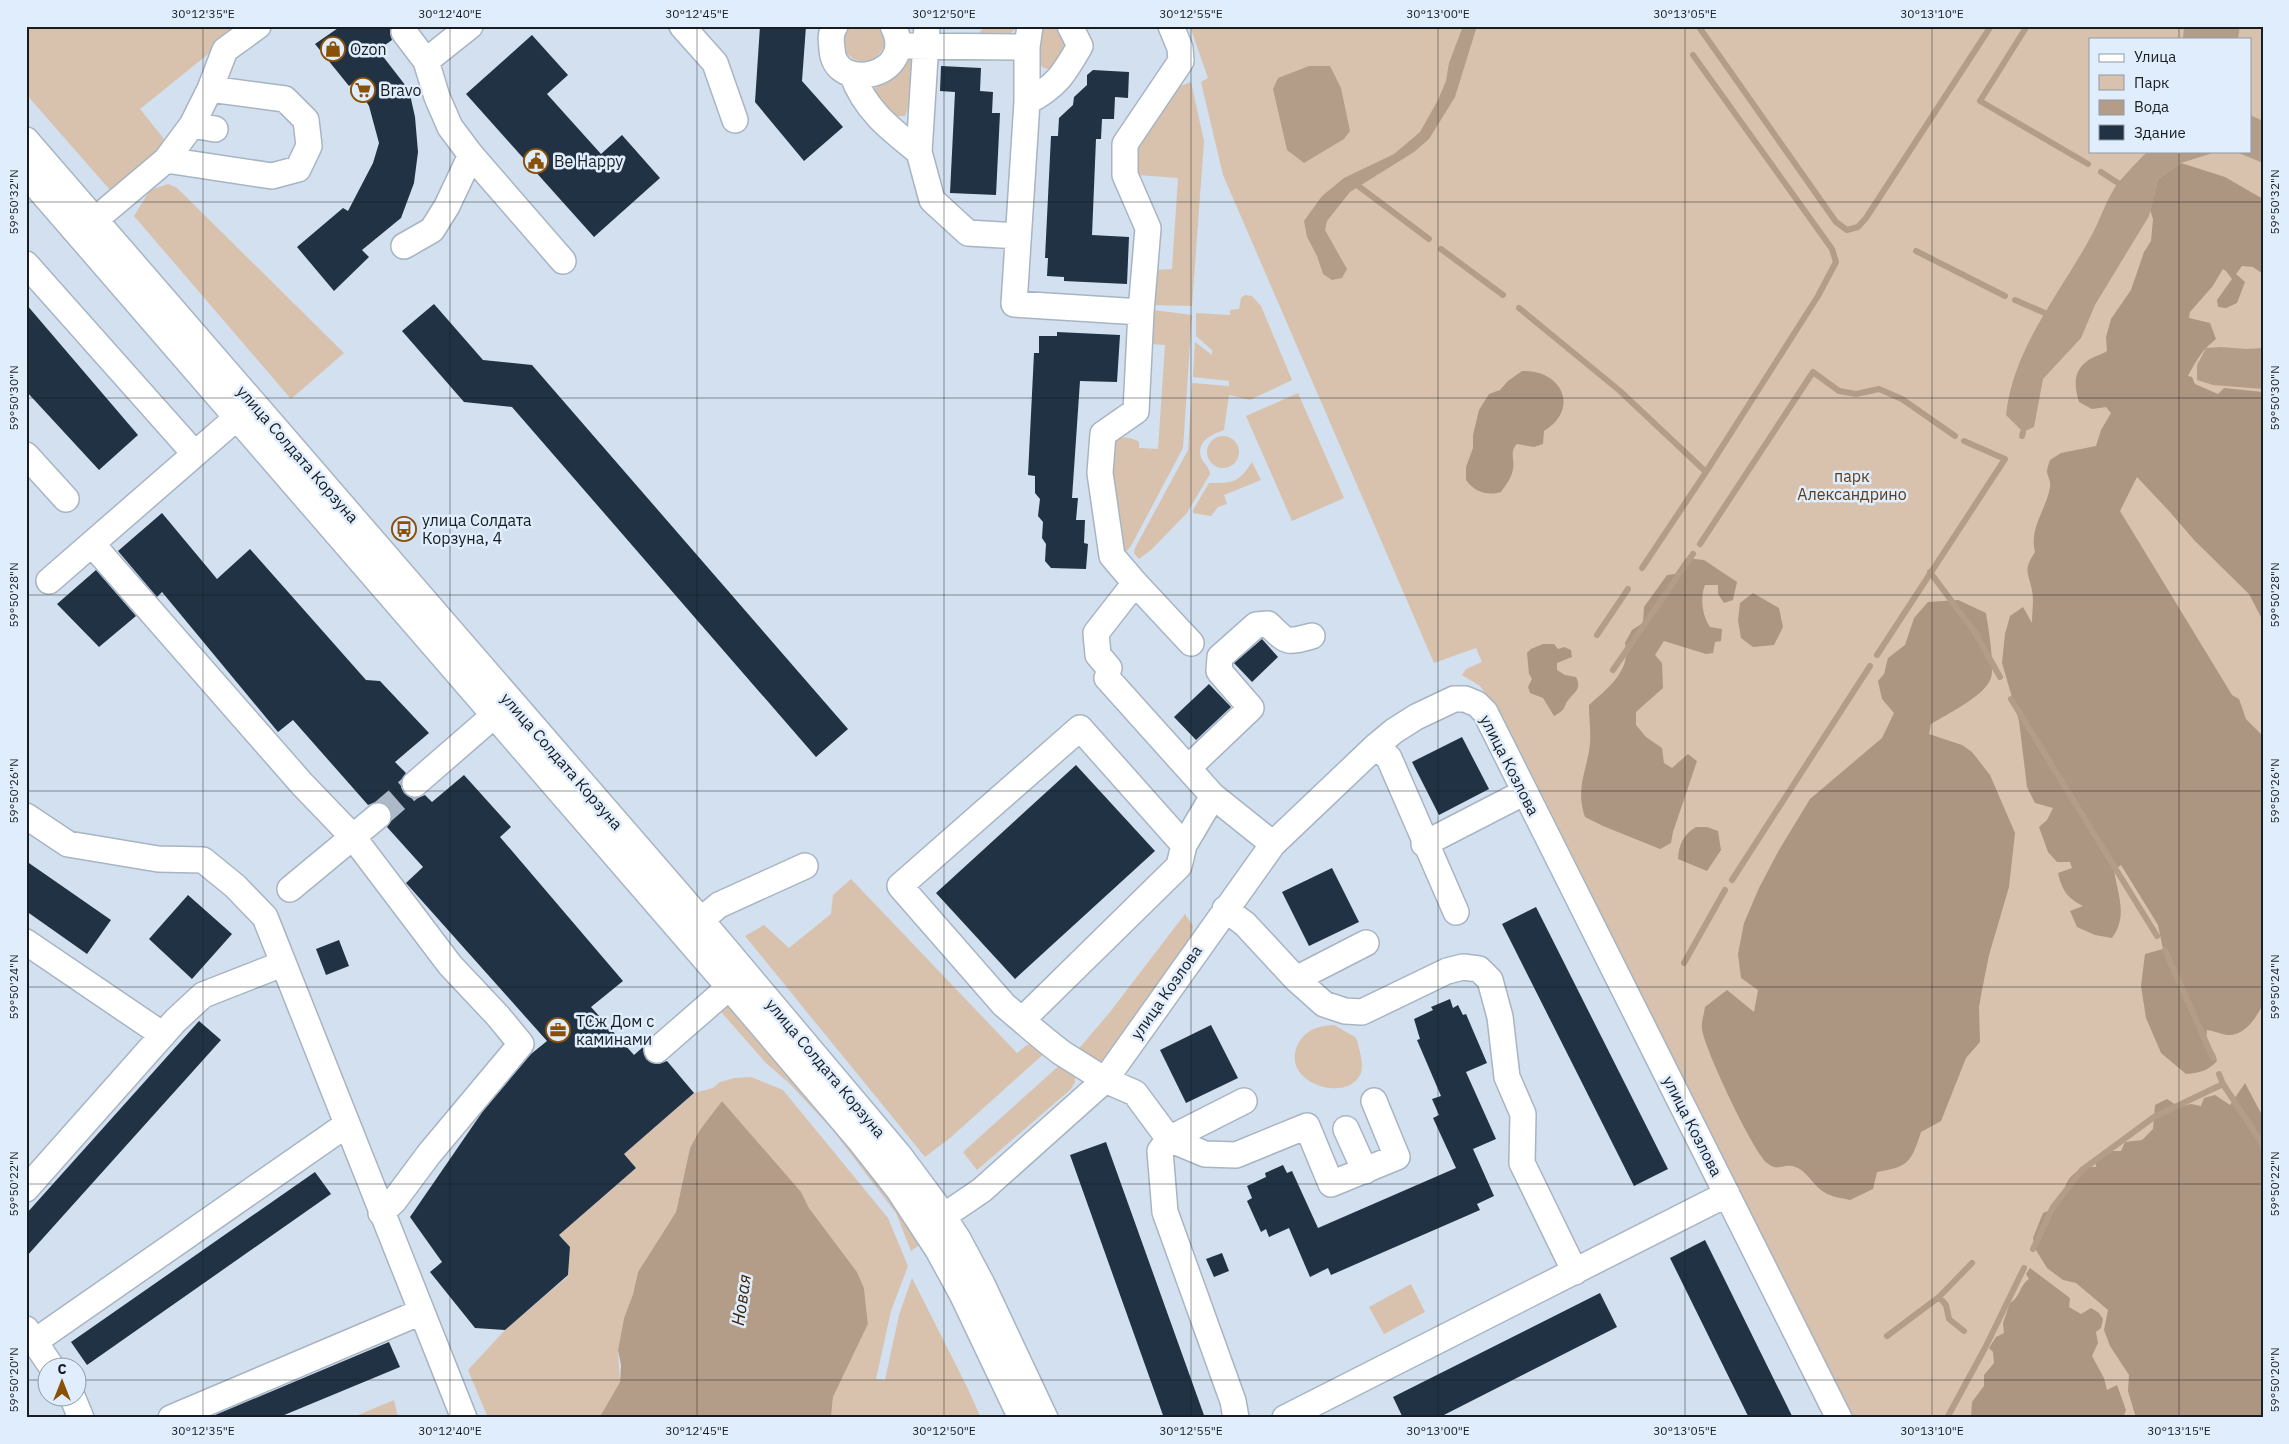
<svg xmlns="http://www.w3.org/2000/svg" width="2289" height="1444" font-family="'IBM Plex Sans',sans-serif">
	<rect width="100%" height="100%" fill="#d2e0ef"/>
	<path fill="#d8c2ad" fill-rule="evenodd" d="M26,26H243L140,109L164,139L162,149L110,190L26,94Z
		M849,26H878L884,37V46C876,64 860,67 846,53L842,37Z
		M985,26H1017C1011,40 990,34 978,34Z
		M1047,26C1063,26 1063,32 1070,45L1052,69C1032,71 1039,45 1040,32Z
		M1190,26H2263V1418H1852L1495,706L1480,686L1462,675L1466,669L1482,662L1476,648L1434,663L1223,175L1201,82L1208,78ZM2090,39H2250V151H2090Z
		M910,54C917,65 911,105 905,116H895L874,94L875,88C895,79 901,75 910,54Z
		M1191,82L1204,141L1192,306L1151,305L1156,270L1172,269L1178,178L1138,175L1135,171L1133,150L1172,89Z
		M168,184L177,188L344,353L291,399L134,216L150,190Z
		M1245,295L1252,296L1261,306L1292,380L1250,400L1229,395L1224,430C1213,434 1196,441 1201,457C1203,464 1210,467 1210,474L1187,513L1151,550L1139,559L1134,553L1135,548L1188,450L1192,383L1229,386V381L1193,377L1195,342L1212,355V350L1196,336V313L1230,315V310L1239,309L1241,298Z
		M1153,310L1192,315L1183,448L1131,546L1126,552C1104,525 1111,473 1112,440C1120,436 1133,437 1139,442V448L1158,449L1165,345L1152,344L1149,341Z
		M1298,393L1344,498L1292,521L1246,416Z
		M1207 452a16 16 0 1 1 32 0a16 16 0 1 1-32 0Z
		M1252,462L1261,480L1224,495L1227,504L1218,507L1211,516L1193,513V510L1209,483C1234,483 1238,483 1252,462Z
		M851,879L1017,1053L1027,1045L1035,1043L1047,1051L950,1138L925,1157L745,936L764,925L789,948L831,914L833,895Z
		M1185,914L1193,926L1191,937L1101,1066L1076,1052L1110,1012Z
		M722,998L799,1079L925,1241L911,1251L896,1213L831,1128L789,1083L766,1063L715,1005Z
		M1334,1025L1355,1037L1357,1040C1359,1049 1365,1066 1360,1075C1345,1104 1279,1082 1298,1044C1306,1029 1319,1026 1334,1025Z
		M1062,1063L1075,1075V1082L1071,1089L977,1170L963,1152Z
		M751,1077L783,1090L888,1218L908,1266L891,1311L876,1379L885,1380L899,1315L912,1278L968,1389L981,1418H831L833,1397L868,1324L864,1288L857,1272L809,1208L800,1192L722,1101L690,1148L676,1212L638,1272L633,1294L624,1318L618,1350L620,1382L599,1418H488L468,1370L505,1330L568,1276L570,1247L559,1235L636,1168L624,1154L694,1093L713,1088L720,1082L734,1078Z
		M1411,1284L1425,1312L1384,1334L1369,1307Z
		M394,1400L398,1418H351Z"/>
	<path fill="#ac9581" d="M2181,163L2225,177L2263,199V274L2253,267L2242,266L2236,274L2245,282L2237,303L2226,308L2218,307L2217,300L2232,279L2226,271L2223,269L2212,287L2190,312L2189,318L2210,323L2216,339C2200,352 2197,360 2188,376L2192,377L2195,384L2218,394L2224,388L2263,392V621L2249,594L2195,541L2169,511L2137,477L2120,511L2232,695L2239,699L2246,719L2263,736V1004C2256,1018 2245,1036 2227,1035C2221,1034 2214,1031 2207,1030L2206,1042L2215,1054L2217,1061C2208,1071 2199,1073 2186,1074L2161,1053L2146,1018L2141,986L2145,954L2163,949L2158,925L2121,865L2114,870C2118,896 2128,916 2112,938L2095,935L2077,927L2070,911L2083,906C2067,898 2062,890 2058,873L2072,868L2070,862H2057L2048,852L2039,827L2047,820L2053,808L2035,803L2027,787L2019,721L2002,663L2005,634L2010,616L2023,607L2032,623C2032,612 2034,600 2032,590C2028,572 2023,570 2035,552C2029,527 2046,511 2050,487C2051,481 2048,477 2047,472C2047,468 2049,463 2050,460L2061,453L2096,446L2101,430L2111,413L2106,407L2092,409L2079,402C2075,388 2072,373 2086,362C2091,357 2101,355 2107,351L2106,337L2111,319L2131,290L2144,252L2151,241L2153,219L2150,210L2158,179Z
		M1522,371C1561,369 1581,408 1544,431L1543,444L1534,447L1517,444C1509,452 1515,459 1513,469C1512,477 1506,485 1501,492C1487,496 1475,492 1466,480V467L1473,448V435L1479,410L1489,394L1500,390L1508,381Z
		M1686,558L1704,560L1737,582L1733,600L1724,603L1718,594V585H1705C1700,598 1702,615 1710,627L1722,629L1721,641L1715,642L1713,653L1706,654L1664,641L1655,655L1662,663L1663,688L1636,712V725L1646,737L1662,748L1664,763L1672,768L1688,754L1697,761L1673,832L1671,843L1660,849L1603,826L1585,817C1575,788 1587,771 1590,744C1591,732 1589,718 1589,705C1607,689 1632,670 1625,643L1632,630L1643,623L1644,607L1667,575L1675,574Z
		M1753,593L1779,608L1783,627L1774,645L1753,647L1741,638L1738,620L1740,603Z
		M1958,600L1986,613C1988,626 1995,666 1991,678C1985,696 1947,714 1931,724L1929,734L1962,745L1972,752L1990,775L2015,833L2009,887L1989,955L1982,990L1979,1007L1980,1042L1966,1058L1941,1121L1921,1132C1911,1163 1908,1167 1877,1172L1873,1189L1850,1200C1842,1198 1831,1197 1824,1192C1813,1186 1807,1169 1792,1166C1781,1164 1778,1172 1767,1163C1753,1152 1704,1048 1702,1029C1701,1023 1704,1014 1705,1007L1727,990L1754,1012L1758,990L1741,978L1738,954L1744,923L1759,888L1779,850L1810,799L1882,738L1894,713L1882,699L1878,681L1884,674L1888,658L1905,645L1914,618L1928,602Z
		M1543,644H1554L1558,649L1564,647L1571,650L1572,657L1557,663V670L1565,675L1576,677C1581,688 1577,690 1570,698C1562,706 1569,708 1554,716L1543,698L1530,693L1528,687L1532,679L1529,674L1527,653L1531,649Z
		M1696,827H1707L1718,831L1721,850L1707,871L1678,859C1679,844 1683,835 1696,827Z
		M2245,1083L2263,1117V1418H2136L2128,1391L2129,1375L2110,1346L2104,1330L2108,1310L2076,1283L2063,1280L2047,1268L2036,1250L2033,1238L2043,1213C2070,1203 2058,1197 2069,1179C2072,1175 2078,1171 2081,1167H2096L2095,1157L2104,1151H2121L2125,1142L2142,1140L2153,1129L2155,1105L2167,1099L2179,1107L2191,1104L2201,1106L2204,1098L2215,1095L2230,1105Z
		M2030,1268L2070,1298L2069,1307L2081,1314L2091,1308L2099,1313L2103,1319L2101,1328L2096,1332L2098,1343L2092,1356L2104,1378L2107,1390L2117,1385L2126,1410L2123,1418H1971L1972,1402L1984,1386V1375L1994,1363L1993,1352L1989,1348L1996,1337L2004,1333L2003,1323L2010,1303C2020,1298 2020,1284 2029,1279L2026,1274Z"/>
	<path fill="#b49d88" d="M1463,26H1477L1455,97L1429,139L1414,152L1350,192L1327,221L1325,230L1347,269L1342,278L1332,280L1323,274L1317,256L1307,237L1304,221L1322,196L1344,178L1394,154L1420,132L1438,100L1446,81L1449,63Z
		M2184,26H2240L2238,39H2183Z
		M1309,66H1330L1341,88L1350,131L1344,139L1304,163L1287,150L1273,89L1278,78Z
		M2250,115L2263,121V163L2234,151H2250Z
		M2148,151H2219L2181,163L2158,179L2149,216L2095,305L2081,338L2043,379L2034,427L2023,432L2006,415C2013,349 2058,296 2089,240C2100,222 2106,198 2119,182C2128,171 2138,161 2148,151Z
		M2221,347L2246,349L2263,348V389L2213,385L2197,380V365L2206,348Z
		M722,1101L801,1192L809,1208L857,1272L864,1288L868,1324L833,1397L831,1418H599L620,1382L621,1365L618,1350L624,1318L633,1294L638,1272L676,1212L690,1148L700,1130Z"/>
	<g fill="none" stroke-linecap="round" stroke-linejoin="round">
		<path stroke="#b49d88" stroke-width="6" d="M2027,26L1980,101L2088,164
			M1699,27L1836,222L1847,230L1858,227L1866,218L1991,26
			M2101,172L2118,183
			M1353,182L1429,239
			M1441,249L1503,295
			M1916,251L2005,296
			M2015,300L2045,313
			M1519,308L1620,391L1706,472
			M2022,436L2023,432
			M1700,544L1813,372L1839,391L1856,394L1879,389L1902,399L1955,436
			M1642,568L1706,472L1818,296L1836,262L1832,249L1693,55
			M1930,572L1976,634L2000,677
			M1597,635L1628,589
			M1877,655L2005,459L1964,441
			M1613,670L1693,554
			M2011,699L2157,936
			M1732,880L1870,666
			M2165,950L2213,1058
			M1684,963L1725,890
			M2219,1074L2223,1084L2263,1145
			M2033,1249L2053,1207L2082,1170L2154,1117L2223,1084
			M1939,1297L1972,1263
			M1887,1336L1939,1297L1946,1305L1949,1319L1964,1331
			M1947,1418L1985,1348L2024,1268"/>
	</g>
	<path fill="#203244" d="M341,26H391L390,33L392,40L378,50L409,90L415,117L418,152L414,183L401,218L362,250L369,257L334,291L297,247L343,208L348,211L373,163L379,143L369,106L354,82L349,86L315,44Z
		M760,26H806L802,81L843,127L804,161L755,102Z
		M532,35L568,75L547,94L601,154L622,135L660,178L594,237L466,94Z
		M941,66L981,68L980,91L993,92L992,113H1000L996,195L950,193L955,92L940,91Z
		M1093,70L1129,72L1128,98L1115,97L1114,119H1102L1101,139H1096L1092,235L1129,237L1127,284L1064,281V277L1047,276L1048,258H1045L1051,136H1058L1059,118L1073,105L1074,97L1087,85V75Z
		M26,304L138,435L99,470L26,391Z
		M434,304L483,360L532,365L848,729L816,757L512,407L464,402L402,331Z
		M1057,332L1120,335L1117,382L1080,381L1072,498H1078L1076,520H1085L1084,543L1088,544L1086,569L1051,568L1045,561L1046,544L1042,538L1043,522L1038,516L1040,499L1035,493V476L1028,475L1034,353H1039V336H1057Z
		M162,513L217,579L250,549L366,680L380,681L429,733L395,762L406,773L401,780V787L404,793L411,798H418L425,795L432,802L464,775L511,827L500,837L623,981L591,1007L634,1055L643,1047L646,1059L652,1063L659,1064L667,1061L694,1093L624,1154L636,1168L559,1235L570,1247L568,1275L505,1330L475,1328L430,1272L442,1262L410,1217L483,1111L531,1054L547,1041L406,883L423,867L387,827L391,821L392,814L389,806L383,803L376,802L368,805L293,720L278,732L162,592L157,597L118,551Z
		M96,570L136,616L99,647L57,604Z
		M1262,639L1278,657L1252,682L1234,663Z
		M1209,684L1231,707L1196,740L1174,717Z
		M1462,737L1489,789L1439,815L1412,762Z
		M1076,765L1155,851L1015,979L936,893Z
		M26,861L111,920L87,954L26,911Z
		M1332,868L1359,922L1309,946L1282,892Z
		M188,895L232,934L192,979L149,939Z
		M1536,907L1668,1169L1634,1186L1502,924Z
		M339,940L349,966L326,975L316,949Z
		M1450,999L1453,1008L1458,1005L1463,1015L1466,1014L1487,1063L1466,1072L1496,1139L1473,1149L1494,1196L1477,1204L1480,1210L1331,1275L1328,1268L1310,1277L1289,1228L1269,1237L1266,1229L1261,1232L1247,1201L1252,1198L1247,1186L1266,1177L1265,1173L1283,1165L1287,1173L1292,1171L1318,1228L1456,1168L1433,1118L1439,1115L1432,1099L1441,1096L1417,1040L1420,1039L1414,1019L1433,1010L1431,1007Z
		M199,1021L221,1040L26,1257V1214Z
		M1211,1025L1238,1078L1186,1103L1160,1050Z
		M1106,1142L1134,1220L1205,1418H1164L1070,1155Z
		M315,1172L331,1194L87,1365L71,1342Z
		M1705,1240L1715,1260L1793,1418H1749L1670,1258Z
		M1222,1253L1229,1271L1214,1277L1206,1259Z
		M1600,1293L1617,1327L1438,1418H1403L1393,1397Z
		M389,1342L400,1367L277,1418H208Z"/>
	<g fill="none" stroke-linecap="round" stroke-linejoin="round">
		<path stroke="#adb9c6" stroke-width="25" stroke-dasharray="25 12" stroke-linecap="butt" d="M378,816L415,784"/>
		<defs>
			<path id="minor" d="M470,26L426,61L437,97L450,127L471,155L563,261
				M682,26L715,63L735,120
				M835,26C830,34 831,40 832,49C834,95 919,76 893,26
				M927,26L919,152L932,200L968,233L1018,236
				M1030,26L1027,47V102L1014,304L1141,312L1148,228L1125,175V144L1181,61L1180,48L1171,26
				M404,32L426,61
				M910,46L1027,47
				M852,74C865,110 890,129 919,152
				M1027,102C1057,86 1063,75 1080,46L1070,26
				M192,125L215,129
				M26,140L701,920L899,1155L934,1202L958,1239L982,1284L1045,1418
				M166,160L272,176L298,169L309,146L306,120L285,99L210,89
				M26,174L730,988L861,1142L898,1189L938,1250L962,1294L1021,1418
				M83,230L166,160L192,125L210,89L225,50L258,26
				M404,246L432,230L447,206L471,155
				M26,264L195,454
				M1141,312L1136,411L1103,434L1100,473L1112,556L1135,583L1191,643
				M26,455L66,499
				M92,544L302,784L353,837L450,965L498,1016L521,1044L429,1154L394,1201L381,1213
				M49,581L249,407
				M1109,668L1098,655L1096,633L1135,583
				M1107,678L1213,796L1273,844
				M1376,746L1389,758L1456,912
				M1188,768L1251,708L1219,671L1220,657L1256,625L1268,624C1288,643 1285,643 1312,636
				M415,784L506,705
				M26,816L68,844L158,859L203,860L235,886L265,917L464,1418
				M1424,844L1525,792
				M1184,845L1213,796
				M290,889L378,816
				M1225,909L1245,924L1296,979L1324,1004L1345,1011L1362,1012L1447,971L1463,967L1479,969L1490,980L1500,1017L1507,1077L1523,1114L1522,1163L1575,1272
				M701,920L719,905L805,866
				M26,942L163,1035
				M1296,979L1366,943
				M1022,1020L1179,866L1184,845L1080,728L900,886L1004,1005C1023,1021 1042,1038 1062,1053L1105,1080L1135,1093L1169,1139L1205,1154L1236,1155L1307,1126L1331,1184L1397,1157L1374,1101
				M657,1050L742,976
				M1346,1129L1365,1171
				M26,1189L175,1021L203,995L282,964
				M929,1226L982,1190L1105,1080L1273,844L1376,746L1394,731L1416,717L1454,699H1465L1477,704L1485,712L1839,1418
				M26,1329L51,1366
				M34,1342L346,1125
				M72,1396L81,1418
				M171,1418L421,1312
				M1236,1418L1233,1401L1165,1212L1160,1151L1169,1139L1244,1101
				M1285,1418L1727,1194"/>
		</defs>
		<use href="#minor" stroke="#a7b5c3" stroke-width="28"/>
		<use href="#minor" stroke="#fff" stroke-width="25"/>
	</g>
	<path fill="none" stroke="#181d22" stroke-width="1" stroke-opacity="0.45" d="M203,26V1418M450,26V1418M697,26V1418M944,26V1418M1191,26V1418M1438,26V1418M1685,26V1418M1932,26V1418M2179,26V39M2179,151V1418M26,202H2263M26,398H2263M26,595H2263M26,791H2263M26,987H2263M26,1184H2263M26,1380H48M78,1380H2263"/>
	<defs>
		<symbol id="shop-ring" viewBox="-11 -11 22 22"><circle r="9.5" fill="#dfedfc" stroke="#895006" stroke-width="1.5"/><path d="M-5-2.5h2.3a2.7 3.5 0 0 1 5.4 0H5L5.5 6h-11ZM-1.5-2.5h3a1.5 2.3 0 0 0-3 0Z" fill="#895006"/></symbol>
		<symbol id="supermarket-ring" viewBox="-11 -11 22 22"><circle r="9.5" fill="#dfedfc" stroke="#895006" stroke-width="1.5"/><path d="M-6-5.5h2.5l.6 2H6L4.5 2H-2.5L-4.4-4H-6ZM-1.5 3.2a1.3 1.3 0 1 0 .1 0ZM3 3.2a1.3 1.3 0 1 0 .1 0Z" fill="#895006"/></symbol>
		<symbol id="civic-ring" viewBox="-11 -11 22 22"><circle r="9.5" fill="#dfedfc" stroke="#895006" stroke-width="1.5"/><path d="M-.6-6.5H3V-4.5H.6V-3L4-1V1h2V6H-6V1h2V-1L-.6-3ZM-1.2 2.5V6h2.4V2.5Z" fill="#895006"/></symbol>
		<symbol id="bus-ring" viewBox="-11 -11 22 22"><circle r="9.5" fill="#dfedfc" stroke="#895006" stroke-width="1.5"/><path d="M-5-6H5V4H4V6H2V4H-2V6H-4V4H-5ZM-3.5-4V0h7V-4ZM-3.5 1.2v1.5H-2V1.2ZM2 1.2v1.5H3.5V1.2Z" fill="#895006"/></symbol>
		<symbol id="office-ring" viewBox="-11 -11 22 22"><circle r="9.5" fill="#dfedfc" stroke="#895006" stroke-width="1.5"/><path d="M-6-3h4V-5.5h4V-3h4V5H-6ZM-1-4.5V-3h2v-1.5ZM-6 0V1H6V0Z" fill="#895006"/></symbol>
	</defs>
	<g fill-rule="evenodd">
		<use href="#shop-ring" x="319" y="35" width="28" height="28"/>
		<use href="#supermarket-ring" x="349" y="76" width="28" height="28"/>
		<use href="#civic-ring" x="522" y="147" width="28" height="28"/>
		<use href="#bus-ring" x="390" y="515" width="28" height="28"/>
		<use href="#office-ring" x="544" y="1016" width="28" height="28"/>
	</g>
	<g text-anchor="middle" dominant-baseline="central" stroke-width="5" stroke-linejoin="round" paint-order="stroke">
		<g font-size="16" fill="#181d22" stroke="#dfedfc" text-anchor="start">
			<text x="350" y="49">Ozon</text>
			<text x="380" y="90">Bravo</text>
			<text x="554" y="161">Be Happy</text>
			<text x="422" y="520">улица Солдата<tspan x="422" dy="18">Корзуна, 4</tspan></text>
			<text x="576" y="1021">ТСж Дом с<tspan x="576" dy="18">каминами</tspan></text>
		</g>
		<g font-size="16" fill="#181d22" stroke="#dfedfc">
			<text transform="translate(298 454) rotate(49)">улица Солдата Корзуна</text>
			<text transform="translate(562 761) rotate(49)">улица Солдата Корзуна</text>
			<text transform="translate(1510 765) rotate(63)">улица Козлова</text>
			<text transform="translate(1166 992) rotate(-55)">улица Козлова</text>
			<text transform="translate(826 1068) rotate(50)">улица Солдата Корзуна</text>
			<text transform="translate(1693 1126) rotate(63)">улица Козлова</text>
		</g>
		<g font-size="16" fill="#5e3c18" stroke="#dfedfc">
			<text x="1852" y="476">парк<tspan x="1852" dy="18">Александрино</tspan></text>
		</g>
		<g font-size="18" font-style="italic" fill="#3d2408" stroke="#dfedfc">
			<text transform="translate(741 1300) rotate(-82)">Новая</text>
		</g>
	</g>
	<rect width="2289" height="1444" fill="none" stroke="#dfedfc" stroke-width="55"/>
	<rect x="2089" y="38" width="162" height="115" fill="#dfedfc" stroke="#8f9aa5"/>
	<rect x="2099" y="54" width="25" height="8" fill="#ffffff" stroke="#8f9aa5"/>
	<text x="2134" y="62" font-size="15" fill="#181d22">Улица</text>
	<rect x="2099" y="75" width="25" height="15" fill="#d8c2ad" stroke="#8f9aa5"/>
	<text x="2134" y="88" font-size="15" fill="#181d22">Парк</text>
	<rect x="2099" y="100" width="25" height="15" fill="#b49d88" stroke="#8f9aa5"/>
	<text x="2134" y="112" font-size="15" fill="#181d22">Вода</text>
	<rect x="2099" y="125" width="25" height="15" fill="#203244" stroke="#8f9aa5"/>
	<text x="2134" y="138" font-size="15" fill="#181d22">Здание</text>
	<g transform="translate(62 1382)"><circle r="24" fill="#dfedfc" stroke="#8f9aa5"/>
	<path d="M0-4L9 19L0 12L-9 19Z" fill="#895006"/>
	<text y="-8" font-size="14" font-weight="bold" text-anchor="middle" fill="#181d22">С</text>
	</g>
	<rect x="28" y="28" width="2234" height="1388" fill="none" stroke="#181d22" stroke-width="2"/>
	<g font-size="12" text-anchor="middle" fill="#181d22">
		<text x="203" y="18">30°12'35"E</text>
		<text x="450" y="18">30°12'40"E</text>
		<text x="697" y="18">30°12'45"E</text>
		<text x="944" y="18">30°12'50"E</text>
		<text x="1191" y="18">30°12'55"E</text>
		<text x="1438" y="18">30°13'00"E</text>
		<text x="1685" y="18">30°13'05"E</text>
		<text x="1932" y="18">30°13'10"E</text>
		<text transform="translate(14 202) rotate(-90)" y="4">59°50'32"N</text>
		<text transform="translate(2275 202) rotate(-90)" y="4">59°50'32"N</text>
		<text transform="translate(14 398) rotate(-90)" y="4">59°50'30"N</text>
		<text transform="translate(2275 398) rotate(-90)" y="4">59°50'30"N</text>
		<text transform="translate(14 595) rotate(-90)" y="4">59°50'28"N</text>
		<text transform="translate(2275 595) rotate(-90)" y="4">59°50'28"N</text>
		<text transform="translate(14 791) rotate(-90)" y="4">59°50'26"N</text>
		<text transform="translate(2275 791) rotate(-90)" y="4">59°50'26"N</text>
		<text transform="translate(14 987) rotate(-90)" y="4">59°50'24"N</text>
		<text transform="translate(2275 987) rotate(-90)" y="4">59°50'24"N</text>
		<text transform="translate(14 1184) rotate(-90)" y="4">59°50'22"N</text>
		<text transform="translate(2275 1184) rotate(-90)" y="4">59°50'22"N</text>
		<text transform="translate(14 1380) rotate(-90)" y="4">59°50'20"N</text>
		<text transform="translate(2275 1380) rotate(-90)" y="4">59°50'20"N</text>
		<text x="203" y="1435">30°12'35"E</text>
		<text x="450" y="1435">30°12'40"E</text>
		<text x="697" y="1435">30°12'45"E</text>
		<text x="944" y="1435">30°12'50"E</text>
		<text x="1191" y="1435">30°12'55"E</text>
		<text x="1438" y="1435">30°13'00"E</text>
		<text x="1685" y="1435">30°13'05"E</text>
		<text x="1932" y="1435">30°13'10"E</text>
		<text x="2179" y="1435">30°13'15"E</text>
	</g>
</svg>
